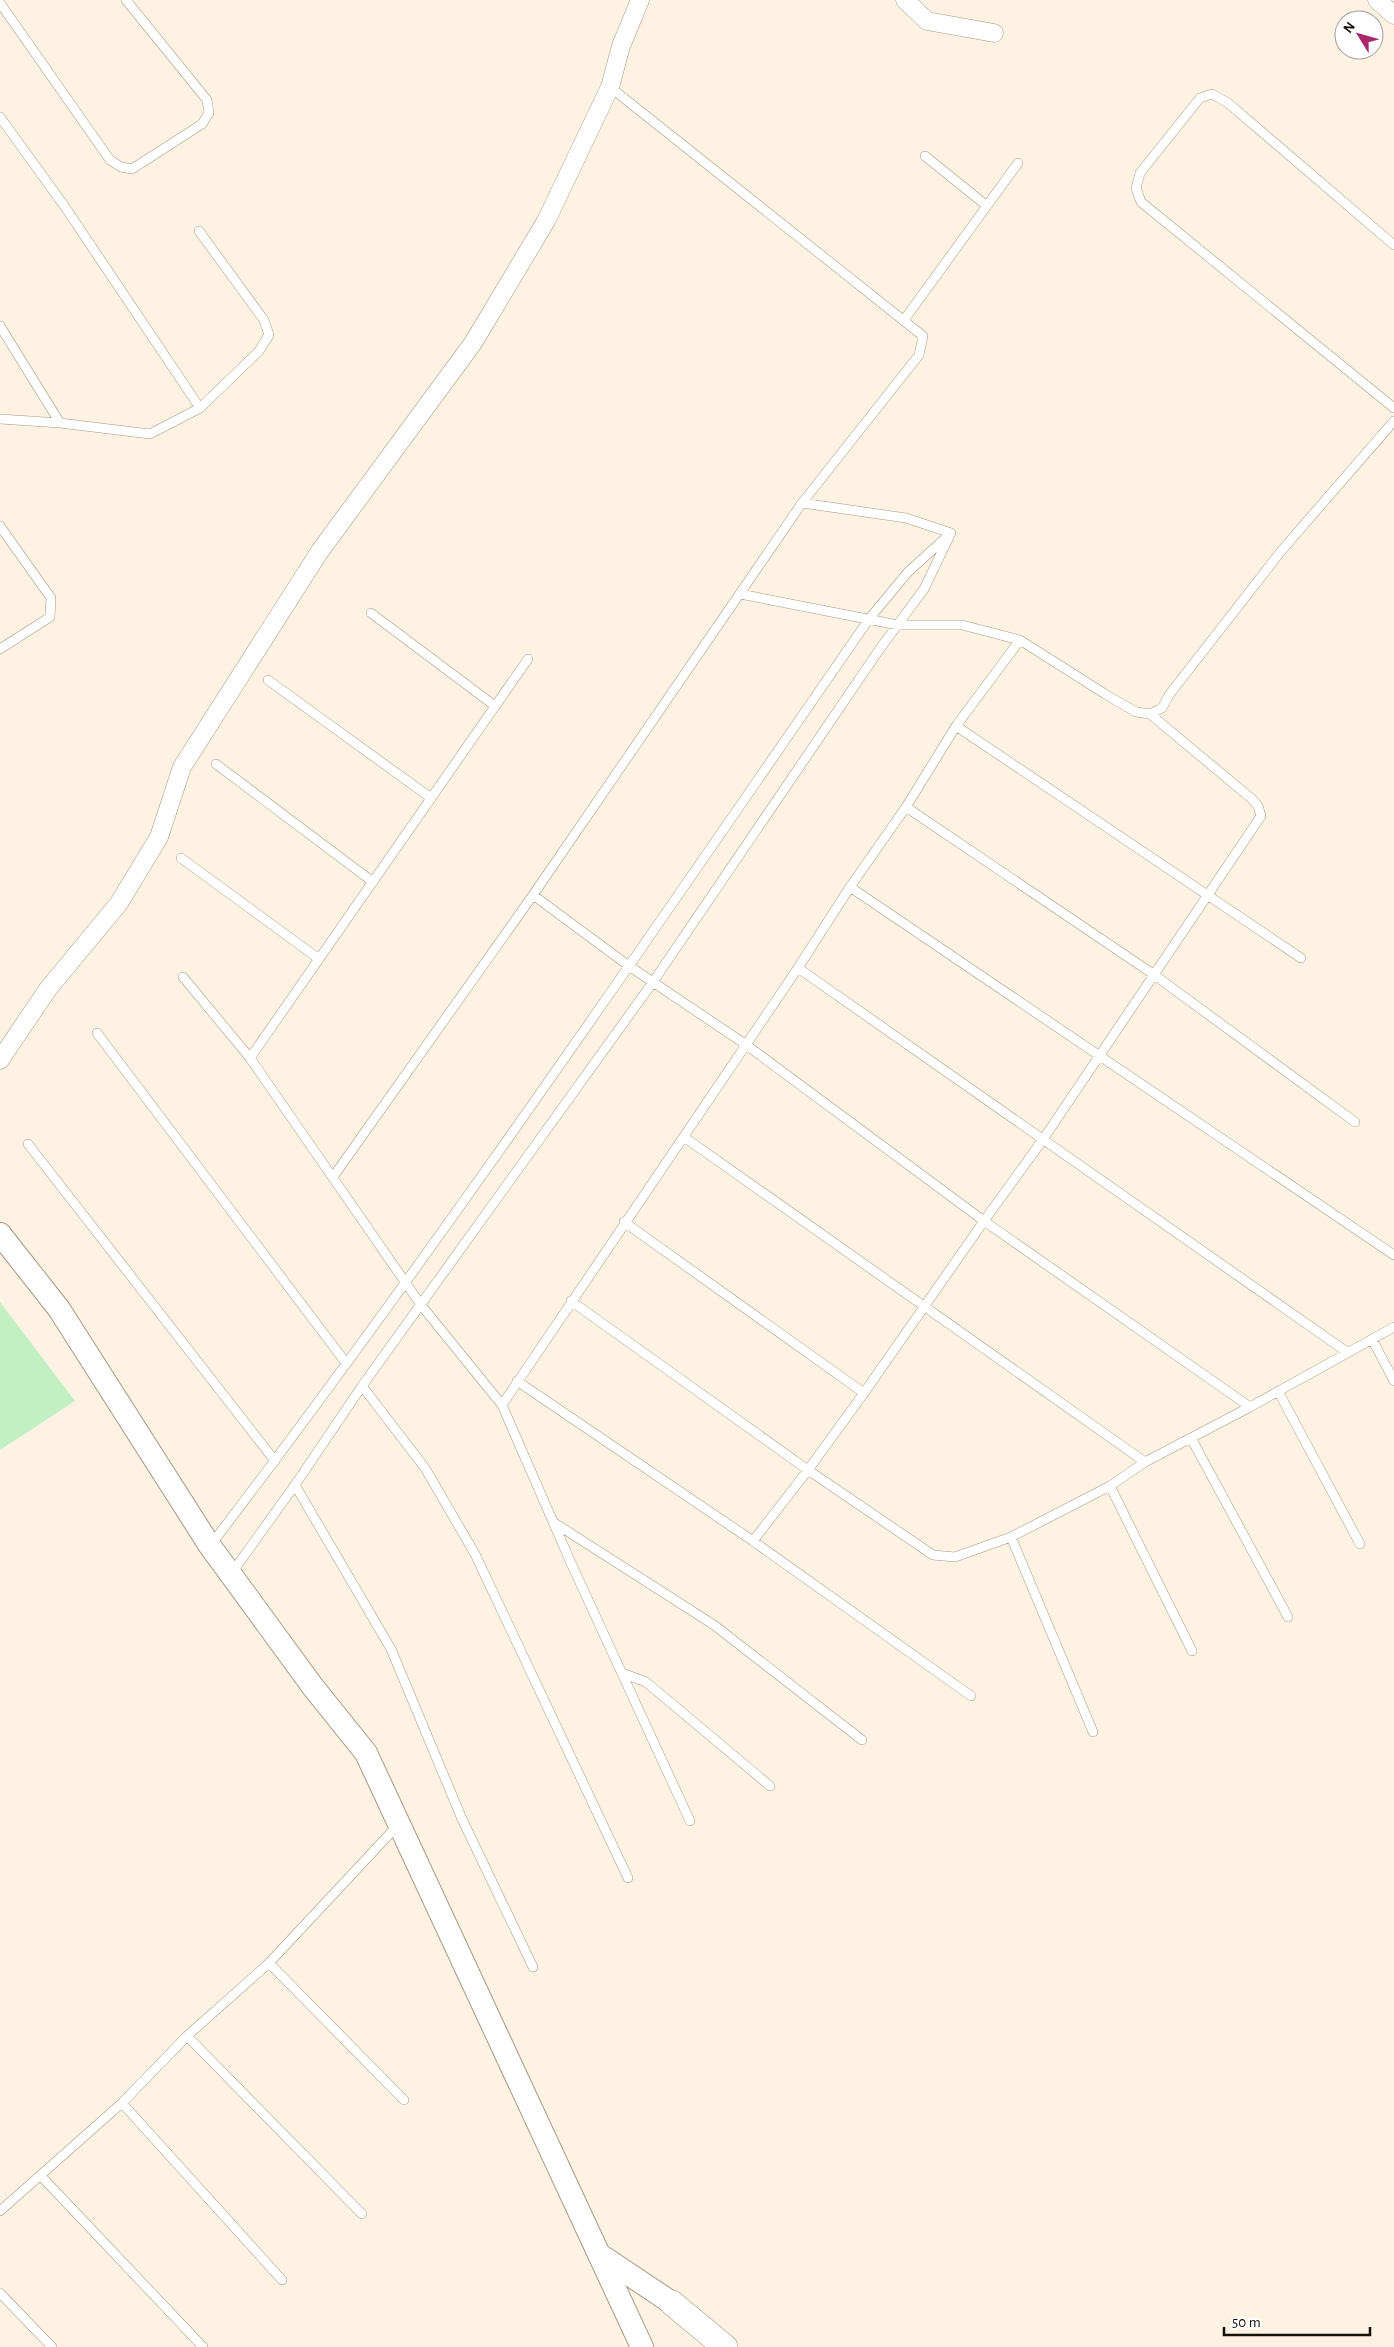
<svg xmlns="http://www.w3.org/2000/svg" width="1394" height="2347" font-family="'Alegreya Sans',sans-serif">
	<rect width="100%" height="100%" fill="#fef2e2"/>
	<path fill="#c2f0c3" d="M0,1302L75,1401L0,1450Z"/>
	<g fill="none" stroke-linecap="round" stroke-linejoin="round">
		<defs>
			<path id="service" d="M0,3L110,160L121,167L132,169L202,124L209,113L207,100L126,0
				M0,117L65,207L200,408
				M925,156L987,206
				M1394,245L1228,103L1212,94L1200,98L1140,173L1136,188L1141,202L1394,408
				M904,320L1018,163
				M0,326L60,423
				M0,419L60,423L150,434L200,408L259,351L269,335L264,320L199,231
				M0,526L51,598L50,617L0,649
				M740,594L898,625H962L1020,640L1105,694L1136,712L1150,714L1162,708L1169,695L1282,550L1394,421
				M371,613L495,706
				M268,680L431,798
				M956,726L1301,958
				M216,764L373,882
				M906,807L1153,974L1355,1122
				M181,858L319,959
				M850,887L1394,1255
				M533,895L629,966L745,1044L984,1221L1250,1407
				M798,968L1347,1352
				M183,977L250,1058
				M97,1033L346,1363
				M684,1137L1145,1462
				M28,1144L275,1461
				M333,1177L533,895L802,503L919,355L923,336L610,87
				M624,1222L864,1393
				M571,1301L808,1470L933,1555L955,1557L1011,1537L1110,1486L1145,1462L1250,1407L1394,1327
				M1372,1339L1394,1381
				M517,1381L753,1541L808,1470L864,1393L984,1221L1044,1138L1261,816L1258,806L1252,799L1150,714
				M362,1386L425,1468L475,1554L628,1878
				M1278,1391L1360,1544
				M502,1405L421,1305L250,1058L528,659
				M1191,1438L1288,1617
				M295,1485L391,1649L462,1819L533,1967
				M1110,1486L1192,1651
				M553,1522L714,1625L862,1740
				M1011,1537L1093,1732
				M753,1541L971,1696
				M210,1546C440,1245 653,931 869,619L908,572L951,533L906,518L802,503
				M231,1574L295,1485L362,1386L653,982L879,650L924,589L949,537
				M622,1673L646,1682L770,1786
				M690,1821L571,1563L502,1405L798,968L850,887L906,807L956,726L1020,640
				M269,1963L404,2100
				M187,2036L362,2214
				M122,2103L282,2280
				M41,2176L203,2347
				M0,2211L122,2103L187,2036L269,1963L398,1825
				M0,2293L52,2347"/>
			<path id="minor" d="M905,0L927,21L994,33
				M1377,0L1394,15
				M0,1060L48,989L119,903L159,837L182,767L320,551L473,343L546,221L610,87L621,46L640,0"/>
			<path id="tertiary" d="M0,1234L59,1309L210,1546L313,1687L366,1753L642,2347
				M600,2255L672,2303"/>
			<path id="secondary" d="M672,2303L725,2347"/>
		</defs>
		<use href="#service" stroke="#a69785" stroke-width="10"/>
		<use href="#minor" stroke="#a69785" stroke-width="19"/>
		<use href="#tertiary" stroke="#a69785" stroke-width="24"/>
		<use href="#secondary" stroke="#a69785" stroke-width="26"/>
		<use href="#service" stroke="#fff" stroke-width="9"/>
		<use href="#minor" stroke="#fff" stroke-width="18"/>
		<use href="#tertiary" stroke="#fff" stroke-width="22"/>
		<use href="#secondary" stroke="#fff" stroke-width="25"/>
	</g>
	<g transform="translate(1359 35) rotate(307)"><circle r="24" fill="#ffffff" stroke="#a29f9d"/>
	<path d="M0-4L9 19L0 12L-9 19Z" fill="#ac266d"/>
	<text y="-8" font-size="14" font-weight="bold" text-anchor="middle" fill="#16100a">N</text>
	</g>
	<path d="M1224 2327v8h146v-8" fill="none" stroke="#16100a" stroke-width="2.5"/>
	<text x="1232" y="2327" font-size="15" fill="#16100a" stroke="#ffffff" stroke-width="4" paint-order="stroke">50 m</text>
</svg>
